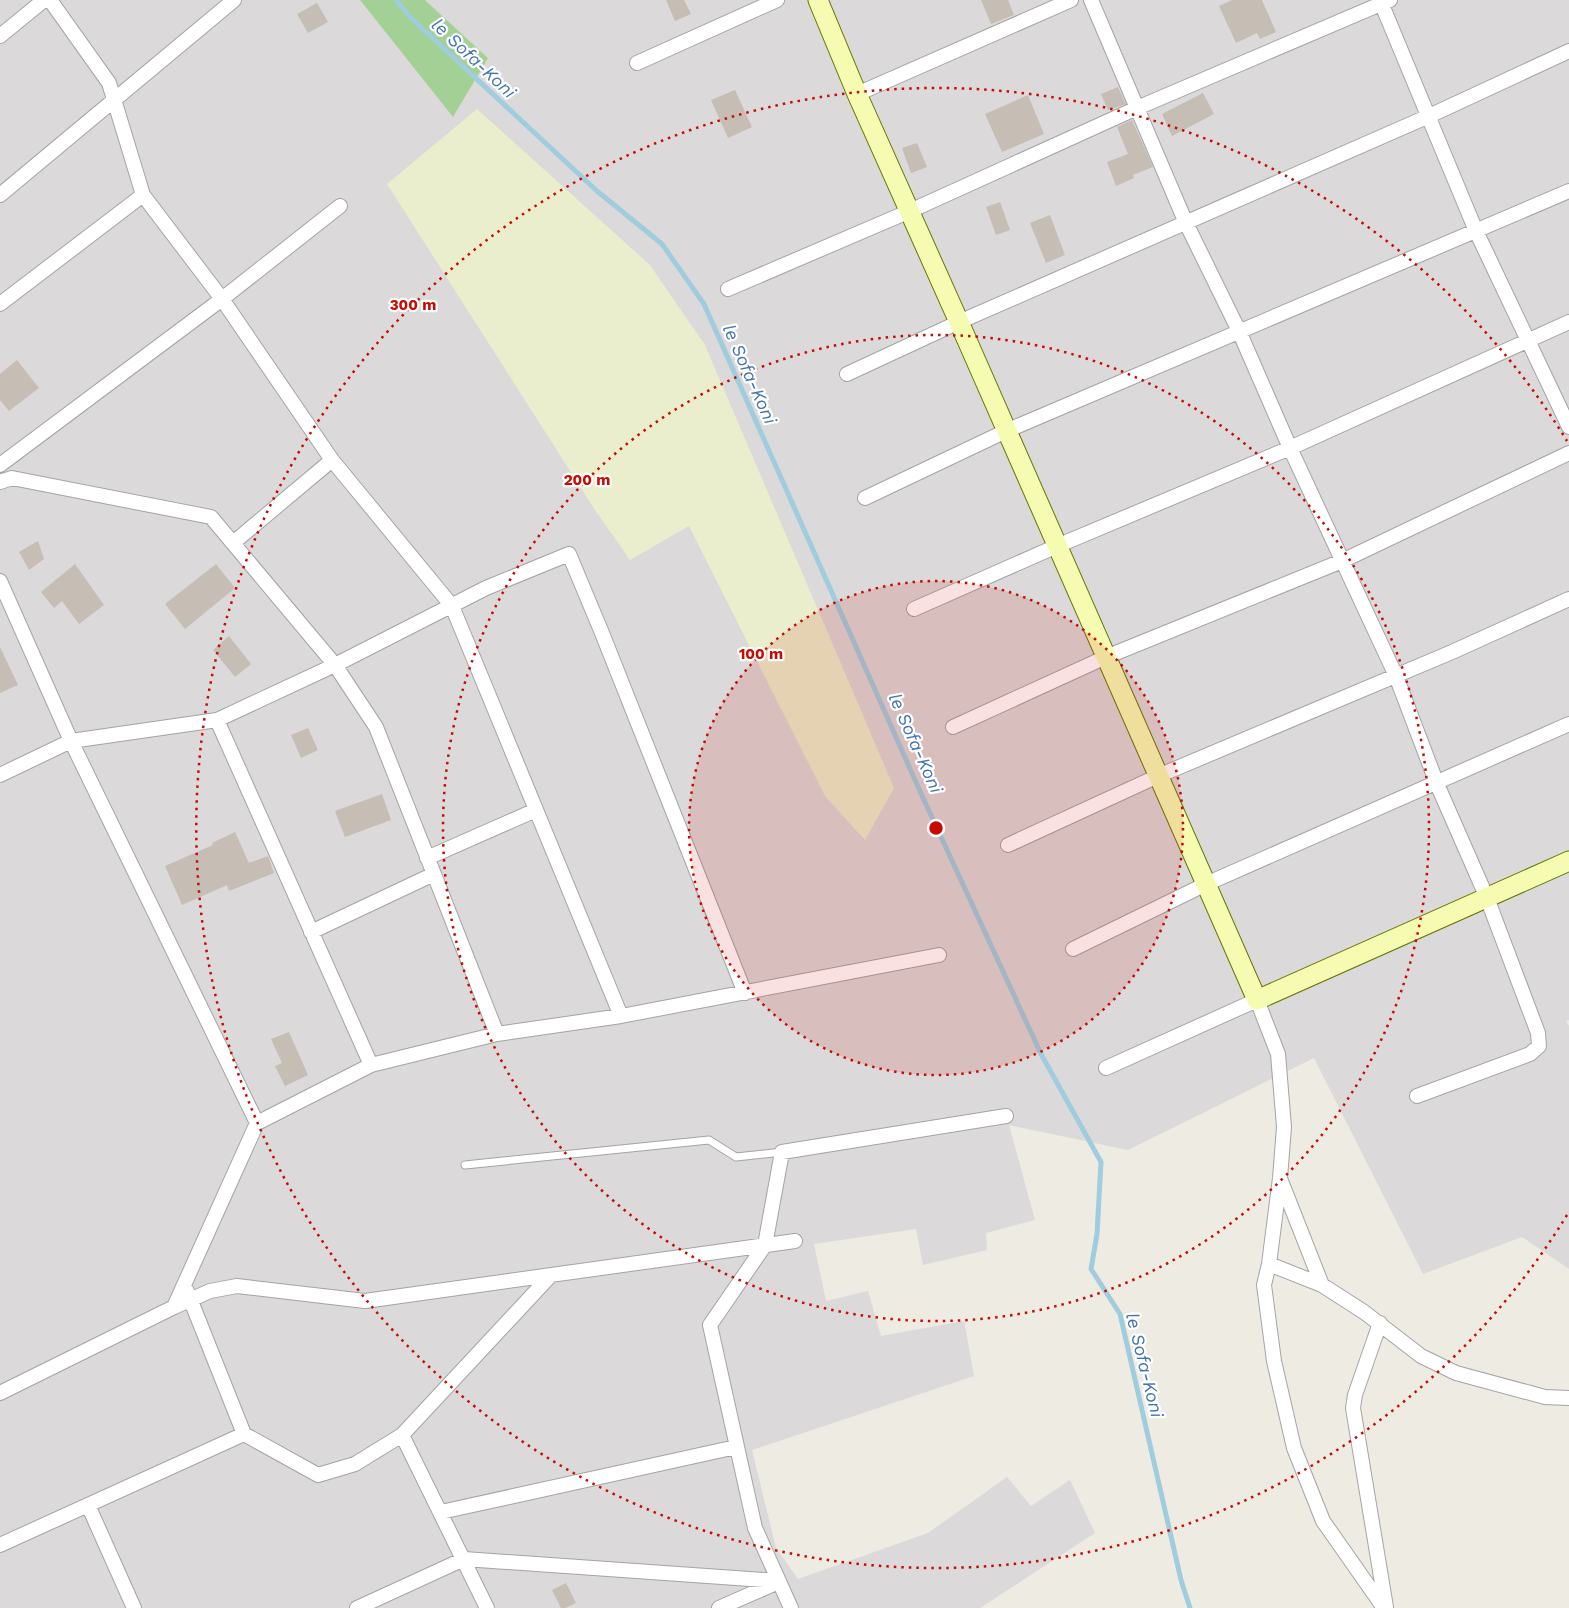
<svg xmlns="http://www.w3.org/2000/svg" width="1569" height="1608" font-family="'Work Sans',sans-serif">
	<rect width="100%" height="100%" fill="#eeebe2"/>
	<path fill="#dbd9d9" d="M0,0H360L453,116L488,58L425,0H1569V1020L1566,1021L1569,1026V1269L1522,1237L1423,1274L1314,1058L1128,1150L1009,1125L1035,1220L986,1233L987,1250L923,1265L916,1229L814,1244L826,1301L868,1291L881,1336L964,1321L974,1376L752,1450L776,1548L798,1579L928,1533L1007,1477L1031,1506L1070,1480L1095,1533L980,1608H0Z"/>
	<path fill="#eaeecc" d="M477,109L650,265L705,345L894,788L865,840L825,796L689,526L630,560L595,510L387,184Z"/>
	<path fill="#a3d094" d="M360,0H425L488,58L453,117Z"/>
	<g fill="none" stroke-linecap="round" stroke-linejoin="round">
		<path stroke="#a0cdde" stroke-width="5" d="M396,0L409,16L597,191L662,244L704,304L919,789L1041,1054L1101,1162L1097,1234L1091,1269L1120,1314L1181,1580L1190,1608"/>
	</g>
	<path fill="#c6bdb5" d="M666,0H684L691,14L675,21Z
		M981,0H1008L1014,15L991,24Z
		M1232,0H1262L1276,32L1260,39L1257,33L1236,43L1219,6Z
		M317,3L328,22L308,33L297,14Z
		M1118,87L1126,104L1108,110L1101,94Z
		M735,90L752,127L728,138L711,100Z
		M1203,93L1214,114L1172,136L1162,114Z
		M1028,95L1044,134L1002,152L985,114Z
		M1132,120L1153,167L1133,175L1134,178L1116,186L1107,162L1128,154L1117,127Z
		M917,143L927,167L911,173L902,148Z
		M1000,202L1010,230L996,235L986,207Z
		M1050,215L1065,255L1046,263L1030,223Z
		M17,360L39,388L9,411L0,400V374Z
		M38,541L44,559L29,570L19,552Z
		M75,564L104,605L79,624L62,601L54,608L41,592Z
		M216,564L235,588L185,629L165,604Z
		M229,636L251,664L235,677L213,650Z
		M0,647L18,685L0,693Z
		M308,728L318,750L301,758L291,735Z
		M382,794L391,820L345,837L335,811Z
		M235,832L249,863L268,856L274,873L229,891L227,885L182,905L165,866L213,845L212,843Z
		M289,1032L308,1075L285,1086L275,1066L282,1063L271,1039Z
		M566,1583L576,1603L565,1608H561L552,1590Z"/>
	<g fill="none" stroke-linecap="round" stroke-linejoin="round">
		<defs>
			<path id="lane" d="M465,1165L709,1140L736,1157L782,1152"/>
			<path id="street" d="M50,0L109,83L143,195L222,299L332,460L452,606L621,1016
				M1091,0L1186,223L1239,331L1290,448L1396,676L1437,784L1487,898L1538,1033L1539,1046L1530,1054L1417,1096
				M1380,0L1476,231L1569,427
				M0,36L44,0
				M637,63L777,0
				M857,94L1071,0
				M0,195L234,0
				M728,289L910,211L1137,108L1390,0
				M0,304L143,195
				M847,374L959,322L1429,116L1569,51
				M0,465L222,299L340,206
				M0,482L12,478L211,517L335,665L376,727L497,1034
				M865,498L1006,431L1569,191
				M233,543L332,460
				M0,581L71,741L257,1123
				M914,609L1057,546L1290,448L1569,322
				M953,727L1106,657L1342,561L1569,453
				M0,775L71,741L217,720
				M1008,845L1158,776L1452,652L1569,599
				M427,858L536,810
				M311,932L434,874
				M1073,949L1206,884L1569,724
				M371,1065L217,720L335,665L486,588L569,554L602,633L745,993
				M1106,1068L1257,1000L1278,1054L1284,1127L1280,1178L1269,1264L1264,1285L1274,1361L1294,1448L1323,1521L1384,1608
				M1281,1181L1322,1285
				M1269,1264L1322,1285L1364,1312L1421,1356L1456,1373L1545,1397L1569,1398
				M187,1291L244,1434L318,1475L355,1464L402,1435L551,1275
				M174,1307L257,1123L371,1065L497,1034L621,1016L939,955
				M1380,1323L1355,1395L1353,1408L1386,1607
				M0,1393L174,1307L210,1291L237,1286L365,1301L795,1241
				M402,1435L487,1608
				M88,1505L134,1608
				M441,1512L736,1447
				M0,1545L244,1434
				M357,1608L464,1559L779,1581
				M719,1608L776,1583
				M791,1608L755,1528L710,1325L765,1245L782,1152L1006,1116"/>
			<path id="secondary" d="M818,0L857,94L959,322L1257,1000L1569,861"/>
		</defs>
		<use href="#lane" stroke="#a4a4a4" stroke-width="9"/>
		<use href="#street" stroke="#a4a4a4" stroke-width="16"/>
		<use href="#secondary" stroke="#647700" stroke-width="21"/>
		<use href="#lane" stroke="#fff" stroke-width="7"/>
		<use href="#street" stroke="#fff" stroke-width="14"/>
		<use href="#secondary" stroke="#f5fcb2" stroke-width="19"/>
	</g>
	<circle cx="936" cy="828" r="247" fill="#c90a00" fill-opacity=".12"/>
	<g fill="none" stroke="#c90a00" stroke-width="2.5" stroke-dasharray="2.5 5">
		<circle cx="936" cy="828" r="247"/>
		<circle cx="936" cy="828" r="493"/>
		<path d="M1567 1215A740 740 0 1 1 1567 441"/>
	</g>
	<g text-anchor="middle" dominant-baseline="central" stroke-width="4.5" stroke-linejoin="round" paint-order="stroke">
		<g font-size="18" font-style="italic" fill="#4575b0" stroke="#fff">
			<text transform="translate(474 58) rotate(43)">le Sofa-Koni</text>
			<text transform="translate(750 374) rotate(66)">le Sofa-Koni</text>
			<text transform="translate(916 743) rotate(66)">le Sofa-Koni</text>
			<text transform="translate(1145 1365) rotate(76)">le Sofa-Koni</text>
		</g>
	</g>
	<circle cx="936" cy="828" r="8" fill="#c90a00" stroke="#fff" stroke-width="2.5"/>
	<g font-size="15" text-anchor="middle" font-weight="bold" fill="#c90a00" stroke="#fff" stroke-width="4.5" stroke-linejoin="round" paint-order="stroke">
		<text x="413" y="310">300 m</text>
		<text x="587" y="485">200 m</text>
		<text x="761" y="659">100 m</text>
	</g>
</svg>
